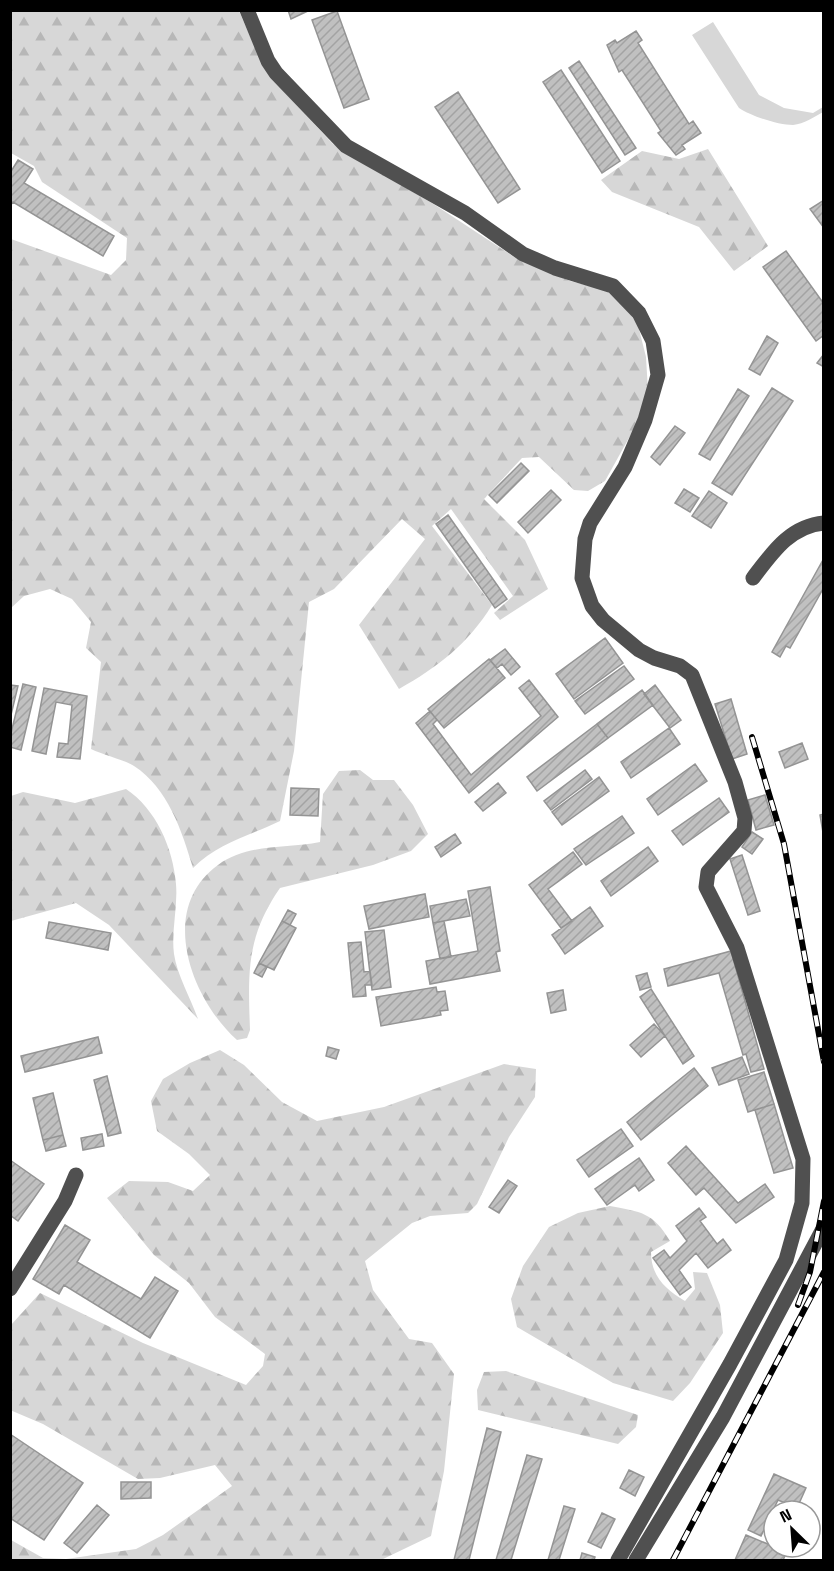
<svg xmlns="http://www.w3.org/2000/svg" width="834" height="1571" font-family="'Space Grotesk',sans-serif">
	<defs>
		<pattern id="forest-firs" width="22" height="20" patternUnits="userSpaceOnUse" patternTransform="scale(1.5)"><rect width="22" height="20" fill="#d7d7d7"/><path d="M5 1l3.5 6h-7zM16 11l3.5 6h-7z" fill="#b7b7b7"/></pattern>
		<pattern id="building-hatch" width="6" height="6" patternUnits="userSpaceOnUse" patternTransform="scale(1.5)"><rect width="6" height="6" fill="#c0c0c0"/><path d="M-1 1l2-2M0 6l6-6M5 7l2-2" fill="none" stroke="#a3a3a3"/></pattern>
	</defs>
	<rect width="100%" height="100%" fill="#fff"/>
	<path fill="#d7d7d7" d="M713,22L759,95L784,108L813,113L823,107V112C814,117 804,124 793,125C778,125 751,116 739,108L692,35Z"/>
	<path fill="url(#forest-firs)" d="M11,11H239L261,61L287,95L333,144L435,205L514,257L570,281L605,290L621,301L638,325L646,357L648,391L635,427L605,481L588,491L574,490L539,457L522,458L484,499L525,540L548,589L500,620L494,613L513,596L451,509L432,526L492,605C468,644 438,667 399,689L359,625L425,539L402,519L334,589L309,602L294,751L280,821C249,836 218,843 193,868C182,831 168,788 134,766C125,760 103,755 91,749L101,662L86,648L91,622L72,599L50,589L24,596L11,608V239L111,275L126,260L127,238L42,182L34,166L11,153Z
		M708,149L768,246L734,271L699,227L612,192L601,180L642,151L679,159Z
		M360,770L373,780H394L413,805L428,834L411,851L373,865L280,888C246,937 248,973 250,1030L247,1038L237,1040C191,999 157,909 218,865C248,843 286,849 320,842L323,794L339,771Z
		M126,789C156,809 173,848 176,884C178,907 171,931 174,954C177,975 191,999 198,1019L109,925L76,903L11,921V796L23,792L75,803Z
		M220,1050L244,1065L282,1102L317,1121L384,1107L504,1064L536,1069L535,1097L509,1137L477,1204L468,1213L430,1216L412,1223L365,1261L373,1290L409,1339L432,1343L454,1374L444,1471L431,1536L381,1560H11V1540L43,1558L66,1559L136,1549L163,1535L232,1486L215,1465L160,1478L138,1479L43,1424L10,1410L11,1325L40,1293L143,1343L246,1385L263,1366L265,1354L215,1317L189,1283L154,1255L107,1198L129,1181L168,1182L193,1191L210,1175L189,1154L157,1131L151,1101L163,1079L190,1063Z
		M610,1206C641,1212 653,1212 670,1241L651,1252C651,1276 665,1289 685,1301L695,1289L693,1272L707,1273L720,1305L723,1333L690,1383L673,1401L613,1383L517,1327L511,1299L523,1266L549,1227L578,1213Z
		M506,1371L638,1415L636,1427L618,1444L478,1410L477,1390L484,1372Z"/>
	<path fill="url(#building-hatch)" stroke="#949494" stroke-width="1.5" d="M288,10H310L291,19Z
		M337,11L369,99L344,108L312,20Z
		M636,31L642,40L638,43L689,124L693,121L701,133L682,145L685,149L676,155L658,133L661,131L622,70L619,72L607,45L615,40L617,43Z
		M579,61L636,148L625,155L569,68Z
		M561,70L620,161L602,173L543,82Z
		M458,92L520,189L498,203L435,107Z
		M18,160L33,169L24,183L114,236L103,256L13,202L10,206V173Z
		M824,200V228L810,209Z
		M786,251L824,304V335L816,341L763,267Z
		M767,336L778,343L760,375L749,369Z
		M824,354V367L817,363Z
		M772,388L793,401L732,495L712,483Z
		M738,389L749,396L710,460L699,454Z
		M675,426L685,433L660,465L651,457Z
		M521,463L529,471L497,503L489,495Z
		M684,489L699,498L690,512L675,503Z
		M551,490L561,500L528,533L518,522Z
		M709,491L727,503L711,528L692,516Z
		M448,515L507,599L495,608L436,524Z
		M824,558V587L790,648L786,646L780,657L772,652Z
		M605,638L623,663L574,699L556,674Z
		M505,649L520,667L511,675L502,664L497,668L490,660Z
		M489,659L505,678L444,728L428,709Z
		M624,666L634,679L585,714L575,701Z
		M529,680L558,717L469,793L416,723L430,711L437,720L433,724L471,775L541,716L519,688Z
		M23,684L36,687L21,750L10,747V737Z
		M10,685L18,686L10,719Z
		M655,685L681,720L670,728L644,694Z
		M44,688L87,696L80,759L57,757L59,743L68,744L72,705L56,702L46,754L32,751Z
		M642,690L653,705L608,738L597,724Z
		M731,699L747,754L732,759L715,704Z
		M597,724L608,738L537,791L527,777Z
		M669,728L680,744L631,778L621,762Z
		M802,743L808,759L785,768L779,752Z
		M695,764L707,781L658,815L647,799Z
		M585,770L592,779L551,810L544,801Z
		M599,777L609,791L562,825L552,812Z
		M498,783L506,793L483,811L475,802Z
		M291,788L319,789L318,816L290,815Z
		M765,795L774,825L756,830L748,800Z
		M719,798L729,812L683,845L672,831Z
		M824,814V838L820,815Z
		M622,816L634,833L586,865L574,849Z
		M752,832L763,839L752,854L742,847Z
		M455,834L461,843L441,857L435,847Z
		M648,847L658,861L611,896L601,881Z
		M573,852L582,864L548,889L572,921L561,928L529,885Z
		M742,855L760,911L748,915L730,859Z
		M490,887L500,951L496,952L500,971L430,984L426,961L478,951L468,891Z
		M425,894L429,917L369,929L364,906Z
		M466,899L470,916L433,923L430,906Z
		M590,907L603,926L565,954L552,935Z
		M288,910L296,914L290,925L282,921Z
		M282,921L296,928L274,970L259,963Z
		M444,921L451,957L440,959L433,923Z
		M49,922L111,933L108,950L46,938Z
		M384,930L391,987L372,990L365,932Z
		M361,942L364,972L370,971L372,985H365L366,996L353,997L348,943Z
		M731,951L764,1069L751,1072L746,1054L743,1055L719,973L668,986L664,969Z
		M259,963L267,967L262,977L254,973Z
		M647,973L651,987L640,990L636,976Z
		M436,987L437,992L445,991L448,1010L440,1011L441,1015L381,1026L376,997Z
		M651,989L694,1056L683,1064L640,997Z
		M563,990L566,1010L551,1013L547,993Z
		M654,1024L665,1036L641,1057L630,1045Z
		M98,1037L102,1053L25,1072L21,1056Z
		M328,1047L339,1050L336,1059L326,1056Z
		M742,1057L749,1074L719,1085L712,1068Z
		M694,1068L708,1086L641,1140L627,1122Z
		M764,1072L774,1104L748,1112L738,1080Z
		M107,1076L121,1133L108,1136L94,1080Z
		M53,1093L63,1135L43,1140L33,1098Z
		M774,1104L793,1168L774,1173L755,1110Z
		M621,1129L633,1146L589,1177L577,1160Z
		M102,1134L104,1146L83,1150L81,1138Z
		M63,1135L66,1146L46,1151L43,1140Z
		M686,1146L738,1203L765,1184L774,1197L736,1223L704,1188L696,1195L668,1163Z
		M639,1158L654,1180L639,1191L635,1185L607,1205L595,1189Z
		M10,1160L44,1184L18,1221L10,1215Z
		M508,1180L517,1186L499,1213L489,1207Z
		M699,1208L706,1217L700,1221L717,1244L723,1239L731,1250L708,1268L696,1253L679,1270L691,1287L680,1295L653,1258L664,1250L670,1258L687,1241L676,1226Z
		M65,1225L90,1240L77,1262L141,1299L155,1277L178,1291L150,1338L64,1285L59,1294L33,1279Z
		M487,1428L501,1432L469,1560H454Z
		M10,1434L83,1483L44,1540L10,1518Z
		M527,1455L542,1459L511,1560H496Z
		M629,1470L644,1477L635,1496L620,1488Z
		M774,1474L806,1488L797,1508L778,1500L761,1536L748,1530Z
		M121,1482H151V1498L121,1499Z
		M97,1505L109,1515L77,1553L64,1543Z
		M564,1506L575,1509L559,1560H548Z
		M602,1513L615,1519L601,1548L588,1542Z
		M746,1535L787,1552L783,1560H735Z
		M582,1553L595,1557L594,1560H580Z"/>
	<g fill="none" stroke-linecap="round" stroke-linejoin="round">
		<path stroke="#505050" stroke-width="15" d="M247,10L268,61L276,73L346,146L465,213L523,254L555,268L613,286L639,313L653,341L658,375L645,420L625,467L590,523L585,539L582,578L592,606L603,620L639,650L654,658L680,666L692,675L735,782L745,818L744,831L708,872L706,887L737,948L803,1159L802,1203L786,1260L730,1364L618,1560
			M753,578C772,553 790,526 824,523
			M10,1289L65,1201L76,1175
			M636,1560L723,1417L824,1227"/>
		<defs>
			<path id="rail" d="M752,737L784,844L824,1062
				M798,1305L810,1272L824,1201
				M673,1560L824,1272"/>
		</defs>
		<use href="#rail" stroke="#000" stroke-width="6"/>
		<use href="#rail" stroke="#fff" stroke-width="4" stroke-dasharray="11" stroke-linecap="butt"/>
	</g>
	<rect width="834" height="1571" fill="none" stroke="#000000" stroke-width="24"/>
	<g transform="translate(792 1529) rotate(335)"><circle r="28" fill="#ffffff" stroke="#999999" stroke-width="1.5"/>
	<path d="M0-4.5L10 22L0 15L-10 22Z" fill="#000000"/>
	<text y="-9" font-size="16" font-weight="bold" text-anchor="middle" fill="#000000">N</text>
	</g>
</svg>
